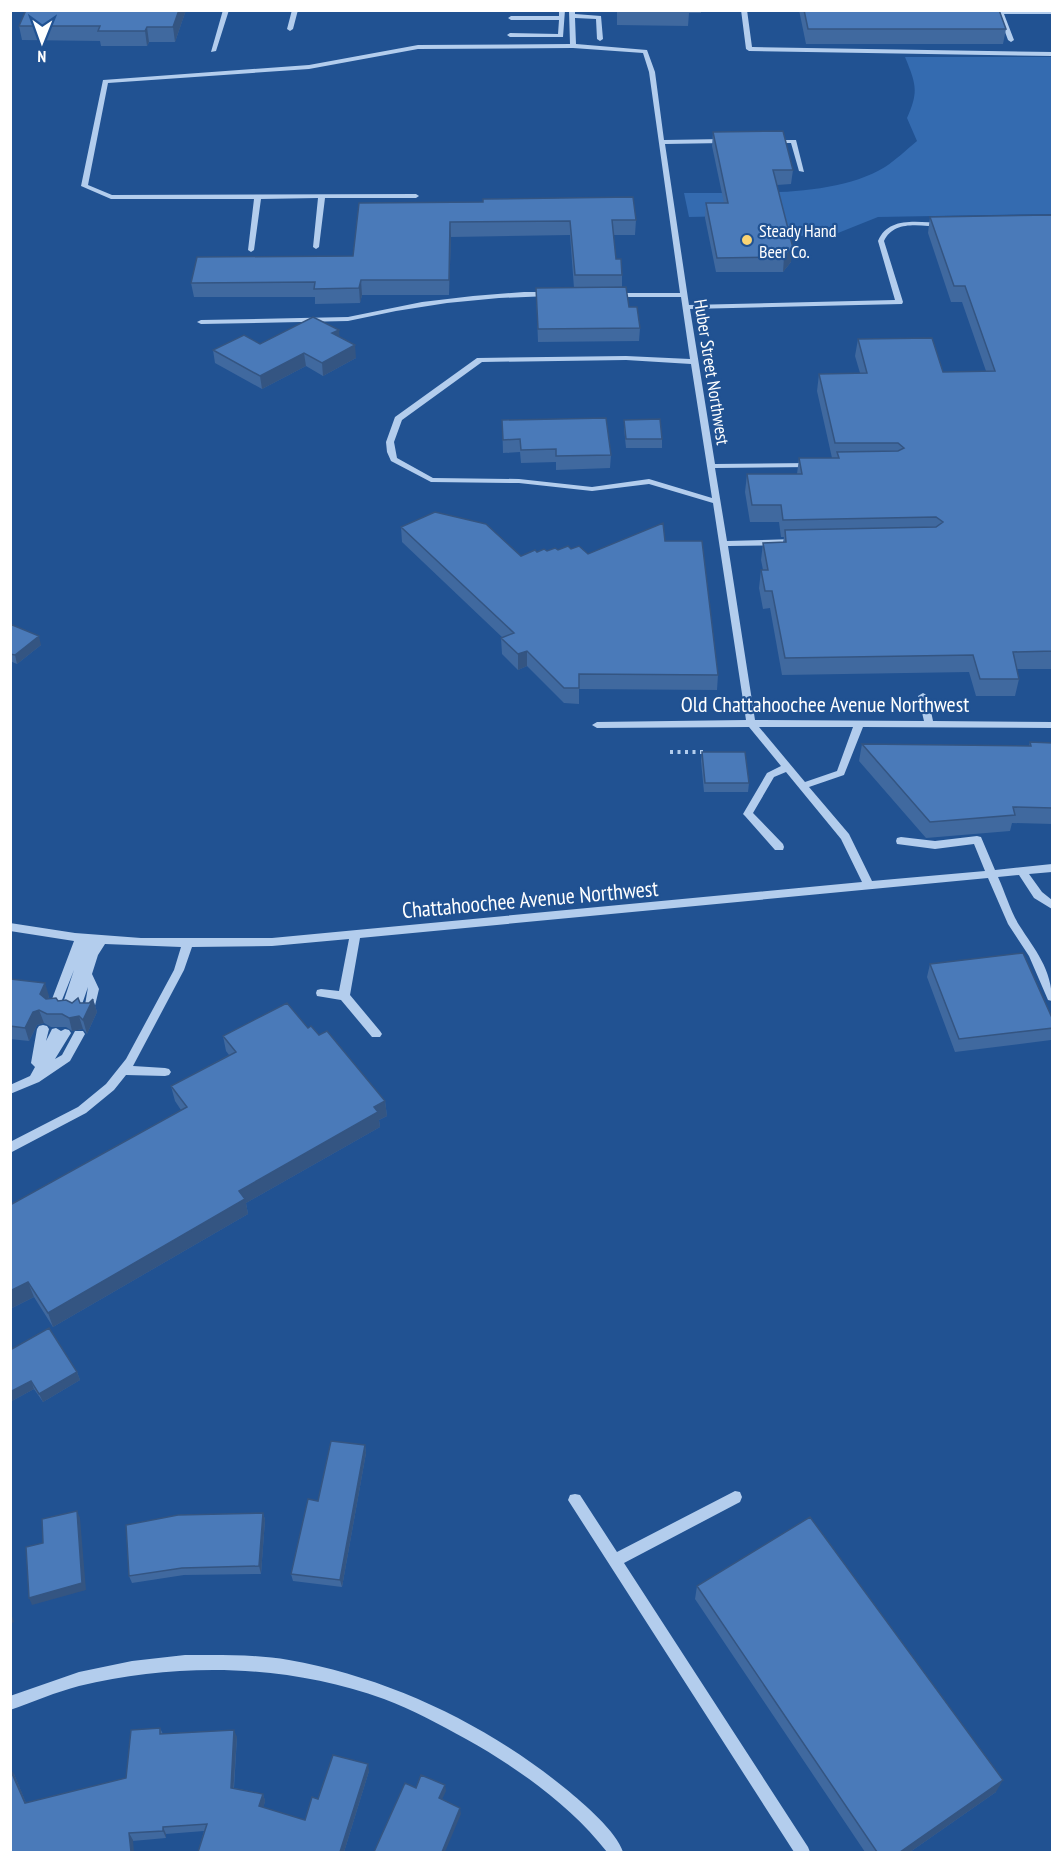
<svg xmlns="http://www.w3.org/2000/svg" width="1063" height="1863" font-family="'PT Sans Narrow',sans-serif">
	<rect width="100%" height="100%" fill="#215292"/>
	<path fill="#346bb0" d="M905,57H1052V214L878,217L833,235L790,236L781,215L689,217L684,193C744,192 833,199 885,167C896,160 907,149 917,141L907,118C919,91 916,84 905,57Z"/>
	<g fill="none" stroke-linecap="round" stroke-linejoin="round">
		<path stroke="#b3cded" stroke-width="4" stroke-dasharray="3 4.5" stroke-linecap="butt" d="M670,752H705"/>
		<path fill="#b3cded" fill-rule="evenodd" d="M223,10H229L216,51L211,52Z
			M292,10H298L293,29L290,31L287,29Z
			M559,10H565L563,37H510L507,35L510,33L558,34L559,20H511L508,18L511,16H559Z
			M575,10V14L601,16L603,39L600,41L597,39L596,19L575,18L576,44L647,50L655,72L664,140L724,139L727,141L724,143L665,144L689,305L895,300L878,241C888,216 918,222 941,223L944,225L941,227C922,226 894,219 884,241L903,302L902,304L690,309L715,464L810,463L814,465L810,467L715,468L727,541L795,539L799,542L795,545L728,546L755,720L924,721L918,696L923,693L928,696L933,721L1052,722V728L863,727L844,775L809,787L849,834L872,881L985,871L974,844L935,849L897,844L896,841L897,838L901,837L935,841L977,836L981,837L995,870L1052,864V872L1029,874L1042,892L1052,900V909L1034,898L1019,875L998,877C1005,892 1010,910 1019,925C1035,950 1052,969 1052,1001L1048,1000L1029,956L1008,924L988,878L360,938L350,995L380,1031L382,1034L380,1037H372L341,1000L317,996L316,993L317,990L321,989L339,991L349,939L272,946L192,947L184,970L133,1066L165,1068L169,1069L171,1072L169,1075L165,1076L126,1075L114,1090L86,1113L10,1153V1142L78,1107L106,1084L126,1059L174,970L181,947L105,944L98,955L92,974L99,989L93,1014H85L84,1011L88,987L79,1013L75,1014L70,1011L66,1013L62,1012L61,1009L74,970L58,1010H50L49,1007L74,941L10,931V923L75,933L141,938H272L862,882L841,839L786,772L774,777L753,813L783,844L784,847L783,850H775L745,816L743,814L767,773L781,766L749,727L597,728L592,725L597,722L746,720L713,503L649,484L592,491L519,483L431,482L391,461L387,452L386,442L395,417L477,358L626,356L690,359L681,297H613L609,295L613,293H680L649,72L643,53L573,48L418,49L309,69L108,83L88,185L112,195L416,194L419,196L416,198H325L319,247L316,249L313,247L318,198L261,199L254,250L251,252L248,250L254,199H111L81,186L103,80L309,65L418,45L570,44L569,11ZM626,360L691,364L712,498L649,479L592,487L519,479L433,478L397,458L394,442L402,420L482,362ZM759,727H853L837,771L805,782Z
			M741,10H747L752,47L1052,52V56L749,51L746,49Z
			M997,10H1052V14H1004L1014,40L1011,42L1008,40Z
			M771,140H796L804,172L799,171L791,143H773L771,142Z
			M524,292H549L553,294L549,296L499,298L447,303L396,311L348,321L201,324L197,322L201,320L348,317L422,302L473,296Z
			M43,1025L47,1026L49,1029L46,1041L52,1029L56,1028L61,1031L65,1029L69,1030L71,1033L55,1059L62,1055L75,1031H83L85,1034L70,1061L39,1082L10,1094V1085L30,1076L35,1067L31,1063L37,1029L39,1026Z
			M735,1491L740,1492L742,1497L740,1502L624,1563L808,1847L810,1852H794L568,1500L570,1495L575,1494L580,1495L617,1552Z
			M185,1655C219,1655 254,1654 289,1660C390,1678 486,1724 566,1789C583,1803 617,1832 623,1852H607C570,1805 518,1768 466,1739C439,1724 413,1710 384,1699C286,1664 181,1662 79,1686C56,1692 33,1702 10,1710V1696L79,1672L132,1661Z"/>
	</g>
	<path fill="#40699f" d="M26,10H186L175,42H149L147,46H101L100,41L22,40L19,26Z
		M617,10H701V13H689L688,26L617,25Z
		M799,10H999L1006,29L1003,44H806Z
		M713,132L793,170L791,184L777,185L791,262L783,272H716L705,218L706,203H724L712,146Z
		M359,203L636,220L635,235H613L616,259L622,275V287L629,307L640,328L639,341L538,342L536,288H574L570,235L451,237L449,295H362L360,303L315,304V297H194L191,283L353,256Z
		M1053,215V669H1017L1019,679L1015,696H976L969,672L782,675L770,608L763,609L759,588L761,570H763L761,560L763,543L783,542L784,537H781L779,522H750L745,492L747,474H797L799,458H832L817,391L819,374L860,373L855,356L858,339L943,372L986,371L962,302H951L928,233L930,217Z
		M339,330V337L356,358L323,376L306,366L262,389L215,363L213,350L260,344Z
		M502,420L611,455L610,468L556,470V462L521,463L520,452L503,453Z
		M624,420L662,439V448H626L624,428Z
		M401,527L521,556L537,552L571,549L588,554L665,541L718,675L717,690L579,689V704L564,703L527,666L518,670L502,654L501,638H503L402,542Z
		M10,624L41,645L17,664L10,661Z
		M1030,742L1053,743V824L1012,823L1010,831L926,838L859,761L862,744L1029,746Z
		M702,752L749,783L748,792H704L701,761Z
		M930,964L1053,1020V1037L1051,1040L955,1052L927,977Z
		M10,979L49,996L48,999L72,1003H89L93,999L97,1012L87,1034L83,1029L72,1031L66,1027H51L44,1023L37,1025L29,1041L10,1039Z
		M308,1028L319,1035L385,1101L387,1116L379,1120L380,1127L246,1203L248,1214L53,1327L34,1297L10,1309V1205L181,1110L175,1101L171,1086L229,1055L226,1051L223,1036Z
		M10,1350L77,1372L80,1380L43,1402L34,1389L10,1402Z
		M365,1445L366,1453L342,1587L293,1581L291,1574Z
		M263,1513L265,1520L261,1574L184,1575L132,1583L129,1576Z
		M697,1586L996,1792L910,1852H865L695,1599Z
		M160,1728L163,1734L237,1737L234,1788L263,1794L265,1801L263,1808L305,1820L318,1799L369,1771L344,1852H198L204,1831L166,1834V1838L10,1852L14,1774L26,1803L126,1778Z"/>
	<path fill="#345582" d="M179,10H186L175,42L173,27Z
		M147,27L149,42L147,46L145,31Z
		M450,222L451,237L449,295V280Z
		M793,248L791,262L783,272L784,257Z
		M361,280L362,295L360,303L359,288Z
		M339,330L340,343L332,333Z
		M355,345L356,358L323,376L322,363Z
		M304,353L306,366L262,389L260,376Z
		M39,636L41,645L17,664L15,655Z
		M527,651V666L518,670V654Z
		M45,983L49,996L44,1007L40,994Z
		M93,999L97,1012L87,1034L83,1020Z
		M39,1010L44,1023L37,1025L29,1041L25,1028L33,1012Z
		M79,1016L83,1029L72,1031L69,1018Z
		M385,1101L387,1116L379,1120L380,1127L246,1203L248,1214L53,1327L48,1313L239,1191Z
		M28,1282L34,1297L10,1309V1291Z
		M77,1372L80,1380L43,1402L39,1394Z
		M31,1381L34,1389L10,1402V1392Z
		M365,1445L366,1453L342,1587L340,1580Z
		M77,1511L80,1518L86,1590L32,1605L29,1598Z
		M263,1513L265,1520L261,1574L259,1566Z
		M10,1610L14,1622L10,1624Z
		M234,1730L237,1737L233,1795L231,1788Z
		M368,1764L369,1771L344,1852H340Z
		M10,1768L14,1774L29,1810L25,1803Z
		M1003,1780L996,1792L910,1852H900Z
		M445,1785L446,1791L440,1804L439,1798Z
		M263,1794L265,1801L262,1814L259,1806Z
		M460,1808L461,1814L445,1852H442Z
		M163,1827L166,1834V1838L163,1831Z
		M129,1833L133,1840L134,1852H131Z"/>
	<path fill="#4a7ab9" stroke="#345582" stroke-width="1.5" d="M26,10H179L173,27H147L145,31H98L100,26H19Z
		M689,10V11H618V10Z
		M804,10H999L1006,29H808Z
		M783,131L793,170H773L793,248L784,257L717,258L706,203H728L713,132Z
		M633,197L636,220H612L616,259H621L622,275H575L570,221L450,222L449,280H361L359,288L314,289L315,282L191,283L197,257L353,256L359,203L483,202V199Z
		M1053,215V651L1013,652L1019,679H980L973,655L785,658L772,591H765L761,570H768L763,543L786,542L785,530L936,527L943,522L936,517L783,520L781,505H752L747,474H802L799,458H839L837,452L898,451L904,448L898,443H835L819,374L867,373L858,339L932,338L943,372L995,371L965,286H954L930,217Z
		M626,287L629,307H637L640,328L538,329L536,288Z
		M313,317L339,330L332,333L355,345L322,363L304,353L260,376L213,350L244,335L260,344Z
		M606,418L611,455L556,456V449L521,450L520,439L503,440L502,420Z
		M660,419L662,439H626L624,420Z
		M435,512L486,524L521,556L535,550L537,552L544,549L547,551L555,548L558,550L568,546L571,549L579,546L588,554L663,523L665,541H702L718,675L579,674V688H564L527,651L518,654L501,638L514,633L401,527Z
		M10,624L39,636L15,655L10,654Z
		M1030,742L1053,743V808L1013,807L1015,815L930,822L862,744L1031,746Z
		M702,752H745L749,783H705Z
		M1023,953L1053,1020V1028L959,1039L930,964Z
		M10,979L45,983L40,994L46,999L56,998L58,1001L66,1000L72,1003L78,998L80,1003H89L93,999L83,1020L79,1016L69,1018L62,1014H47L39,1010L33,1012L25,1028L10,1026Z
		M287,1003L308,1028L311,1026L319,1035L327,1031L385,1101L374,1107L378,1112L239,1191L245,1199L48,1313L28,1282L10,1291V1205L187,1107L171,1086L236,1052L223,1036Z
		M49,1328L77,1372L39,1394L31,1381L10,1392V1350Z
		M331,1441L365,1445L340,1580L291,1574L308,1499L318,1501Z
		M77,1511L82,1583L29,1598L26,1547L43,1543L42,1519Z
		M263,1513L259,1566L182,1568L129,1576L126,1525L178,1515Z
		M810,1517L1003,1780L900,1852H877L697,1586Z
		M160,1728V1734L234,1730L231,1788L263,1794L259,1806L305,1820L312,1797L318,1799L333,1755L368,1764L340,1852H198L207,1824L163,1827V1831L129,1833L131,1852H10V1769L25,1803L126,1778L131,1730Z
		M421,1775L445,1785L439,1798L460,1808L442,1852H374L405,1783L416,1788Z"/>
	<circle fill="#fad474" stroke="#215292" stroke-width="2" cx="747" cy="240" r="6"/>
	<g text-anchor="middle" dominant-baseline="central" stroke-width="4.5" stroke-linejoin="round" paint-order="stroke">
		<g font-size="18" fill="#fff" stroke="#215292" text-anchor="start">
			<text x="759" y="230">Steady Hand<tspan x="759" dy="21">Beer Co.</tspan></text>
		</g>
		<g font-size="18" fill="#fff" stroke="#215292">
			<text transform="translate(712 372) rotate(81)">Huber Street Northwest</text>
		</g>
		<g font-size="22" fill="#fff" stroke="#215292">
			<text x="825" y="704">Old Chattahoochee Avenue Northwest</text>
			<text transform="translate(530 899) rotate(-5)">Chattahoochee Avenue Northwest</text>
		</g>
	</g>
	<rect width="1063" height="1863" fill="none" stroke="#ffffff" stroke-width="24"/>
	<g transform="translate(42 42) rotate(181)" stroke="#215292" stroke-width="4.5" paint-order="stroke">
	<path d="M0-4.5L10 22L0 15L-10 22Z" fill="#ffffff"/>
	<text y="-9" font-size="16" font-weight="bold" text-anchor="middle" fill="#ffffff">N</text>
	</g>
</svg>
